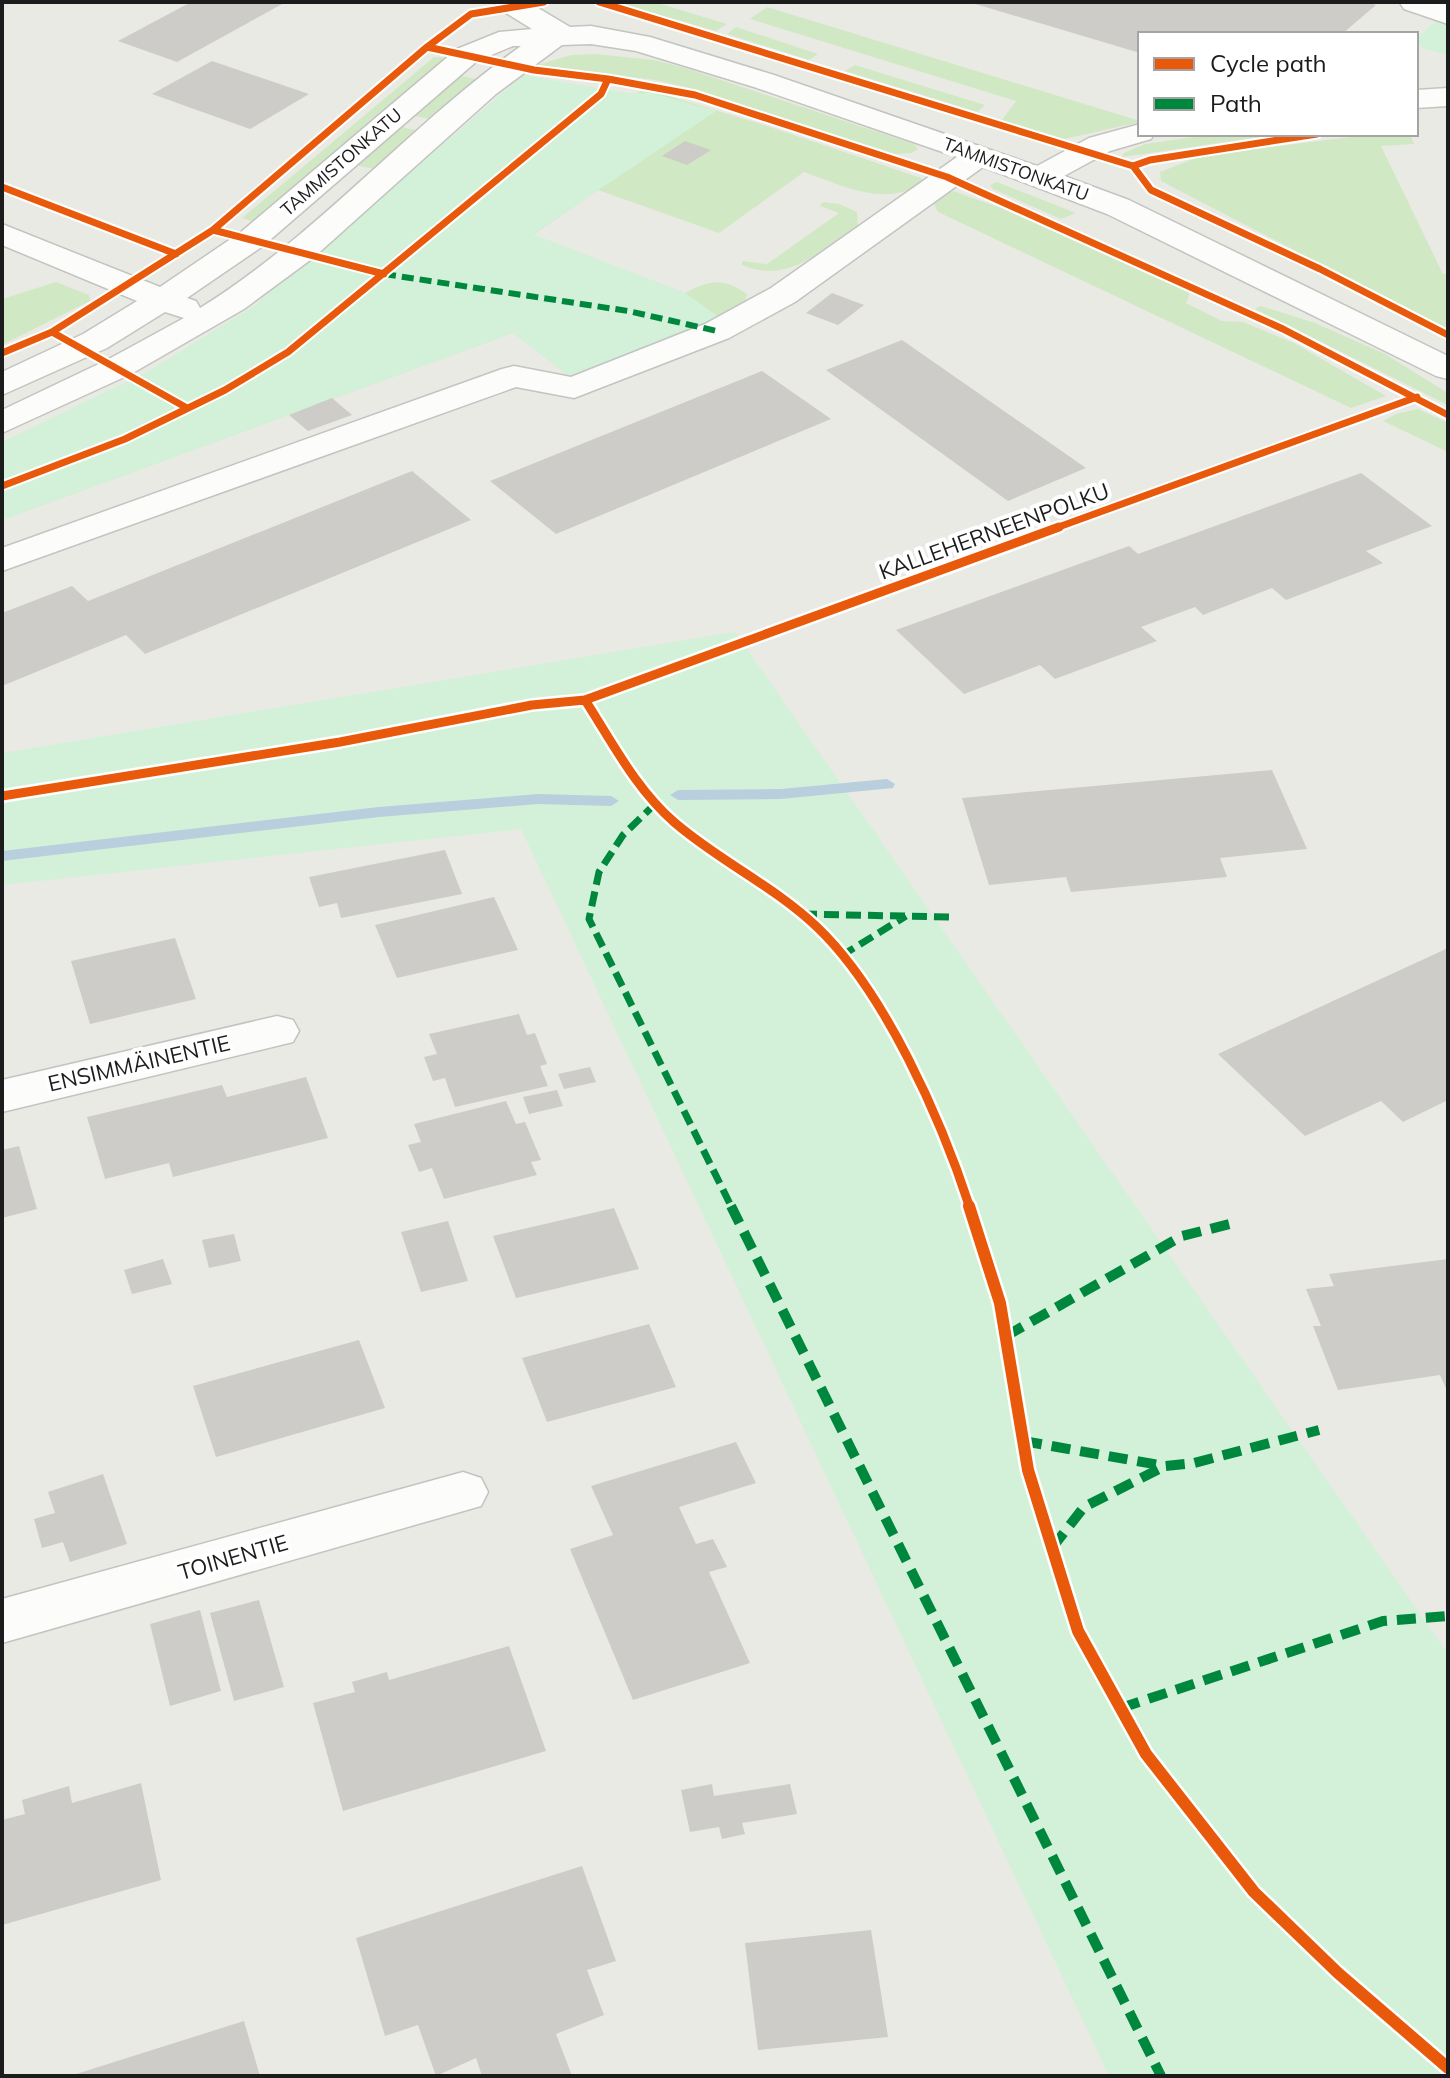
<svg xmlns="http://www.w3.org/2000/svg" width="1450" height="2078" font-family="Mulish,sans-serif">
	<rect width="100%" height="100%" fill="#eaeae5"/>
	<path fill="#d1e8c4" d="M654,2L727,24L716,31L618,3Z
		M767,7L1140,121V122L1060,140L1002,120L1016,101L750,19Z
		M736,27L818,54L809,60L727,34Z
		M595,54L654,60L685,68L914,144L918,149L912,153L895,154L698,90L655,80L537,65L571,55Z
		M434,57L448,58L255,222L242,218Z
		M855,65L985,105L978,112L845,71Z
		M461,76L481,80L433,120L415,116Z
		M640,91L662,94L761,124L921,178L922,184C882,207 844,186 804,172L719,233L598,190L533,235L685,293C710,280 723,277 747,294L745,301L707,324L569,376L513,333L2,520Z
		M402,127L421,131L377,169L358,166Z
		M1215,134H1280L1122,157L1124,153L1145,144Z
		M1375,134H1410L1414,144L1381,146L1443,274H1448V330L1161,181L1160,172L1204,155Z
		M997,182L1076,213L1061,219L993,189L990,185Z
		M953,191L1001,208L1190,293L1186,303L1222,321L1243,322L1294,343L1386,396L1351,408L938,212L933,202Z
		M823,202L839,204L857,212L858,225C820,251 788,285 742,265V261L767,264L839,213L820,206Z
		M56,282L89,295L90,301L2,345V299Z
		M1261,306L1315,323L1385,354L1448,393V405L1255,309Z
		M1418,409L1448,423V452L1383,421L1396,414Z"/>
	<path fill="#d2f1d8" d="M1438,19L1448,22V55L1422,48L1418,43V37Z
		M523,75L628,93H652L716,111L533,234L685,293L719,317L647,350L569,376L513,333L2,520V442L147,372L254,306Z
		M735,632L1448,1654V2076H1109L521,829L2,885V753Z"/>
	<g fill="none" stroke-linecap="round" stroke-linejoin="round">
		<path fill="#b9cfdd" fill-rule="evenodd" d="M887,779L895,784L893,788L781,799L678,800L670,795L678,790L781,789Z
			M538,794L611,796L619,801L611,806L538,804L379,817L2,861V851L379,807Z"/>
	</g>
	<path fill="#cdccc8" d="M191,2H286L177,62L118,41Z
		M1367,2L1376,5L1342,34H1140V53L972,3Z
		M212,61L309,94L250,129L152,94Z
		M685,141L711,150L687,165L662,156Z
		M832,293L864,305L838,325L806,313Z
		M902,340L1086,468L1008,501L826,370Z
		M762,371L831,419L556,534L490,481Z
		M332,398L352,415L308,431L289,415Z
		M412,471L471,520L145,654L126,635L2,686V613L72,586L88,601Z
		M1361,473L1432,526L1366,551L1383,563L1286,600L1272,588L1203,615L1195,607L1141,627L1157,641L1055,679L1040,665L964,694L896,630L1129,546L1138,554Z
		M1272,770L1307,849L1220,858L1227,877L1071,892L1066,877L989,885L962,798Z
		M445,850L462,894L341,918L337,903L319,907L309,877Z
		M494,897L518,950L397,978L375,925Z
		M175,938L196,999L90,1024L71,961Z
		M1448,948V1100L1403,1122L1381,1101L1305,1136L1218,1054Z
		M519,1014L527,1035L535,1033L547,1064L540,1066L548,1086L455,1107L445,1078L433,1081L424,1057L437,1054L429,1034Z
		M590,1067L596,1082L564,1089L558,1074Z
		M306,1077L328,1138L173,1177L169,1163L105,1179L87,1117L222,1085L227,1097Z
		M557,1090L563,1106L529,1114L523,1097Z
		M506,1101L516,1124L525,1122L541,1160L531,1162L537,1175L444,1199L432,1168L419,1172L408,1145L421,1142L414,1124Z
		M19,1146L37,1209L2,1218V1150Z
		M614,1208L639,1269L516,1298L493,1236Z
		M448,1221L468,1281L421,1292L401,1232Z
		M234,1234L241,1261L209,1268L202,1240Z
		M163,1259L172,1284L132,1294L124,1270Z
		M1448,1259V1393L1440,1375L1338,1390L1313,1326H1321L1306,1289L1334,1286L1329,1274Z
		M649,1324L676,1387L547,1422L522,1358Z
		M359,1340L385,1408L216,1457L193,1386Z
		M736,1442L756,1483L679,1507L696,1544L713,1539L727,1567L709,1572L750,1663L633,1700L570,1549L613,1535L591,1486Z
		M103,1474L127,1544L70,1562L63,1542L42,1548L34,1519L55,1513L48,1492Z
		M259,1600L284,1687L234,1701L210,1613Z
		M200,1610L221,1691L170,1706L150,1624Z
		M509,1646L546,1751L343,1811L313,1703L355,1692L352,1682L387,1672L389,1680Z
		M141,1783L161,1880L2,1925V1820L25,1814L22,1800L69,1786L72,1803Z
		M712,1784L714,1796L790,1784L797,1814L742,1823L745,1834L722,1839L719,1827L690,1832L681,1790Z
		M582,1866L616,1961L587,1970L604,2015L556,2034L572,2076H482L476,2058L436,2076L418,2025L385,2036L356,1938Z
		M871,1930L888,2037L758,2050L745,1943Z
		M244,2021L260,2076H73V2075Z"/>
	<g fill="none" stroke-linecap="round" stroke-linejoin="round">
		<defs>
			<path id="minor" d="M494,2H528L570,27L591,26L650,37L774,75L1037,166L1089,138L1140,124V134H1154L1151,139L1110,151L1064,176L1129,200L1448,356V379L1436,376L1107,214L983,167L795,302L729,338L574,398L516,387L2,571V548L502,369L514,366L571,377L705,324L771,288L957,157L754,87L636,51L591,44L562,45L496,94L313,258L244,309L131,374L2,433V410L107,360L184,318L165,312L107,348L2,395V372L83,334L137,301L2,245V224L160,287L241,232L457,49L499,32L532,29L498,8ZM513,46H521C408,126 319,234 200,308L196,301L187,298L263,246L477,61Z
				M1438,2L1448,5V24L1404,9L1400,3Z
				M1448,88V106L1416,108V90Z
				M277,1016L293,1020L299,1031L293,1042L2,1112V1080Z
				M463,1472L481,1478L488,1492L481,1506L2,1643V1599Z"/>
		</defs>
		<use href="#minor" stroke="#c3c3c1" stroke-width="3"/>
		<use href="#minor" fill="#fcfcfb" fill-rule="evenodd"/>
		<path stroke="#00873e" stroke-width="6" stroke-dasharray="12 6" stroke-linecap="butt" d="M384,274L628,311L717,331"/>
		<path stroke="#00873e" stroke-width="7" stroke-dasharray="15 7" stroke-linecap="butt" d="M656,803L623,835L599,872L589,919L732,1208
			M802,914L950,917
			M841,956L906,916"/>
		<path stroke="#00873e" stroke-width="10" stroke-dasharray="19 10" stroke-linecap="butt" d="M731,1206L1161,2076
			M1006,1336L1182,1236L1238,1222
			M1023,1441L1165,1466L1194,1463L1319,1430
			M1052,1548L1084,1507L1165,1466
			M1121,1708L1383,1621L1448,1616"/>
		<defs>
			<path id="cycleway-far2" d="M599,2L1133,166L1150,160L1317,134
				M427,47L534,70L608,79
				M1133,166L1151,190L1320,269L1448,335
				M2,187L176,254
				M213,230L384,274
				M52,332L187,408
				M2,353L52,332L213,230L427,47L471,14L544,2
				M2,486L125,439L225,390L288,352L601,94L608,79L695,95L947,177L1283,329L1448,415
				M1053,529L1417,397"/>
			<path id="cycleway-far1" d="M585,700C612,742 636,789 674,822C719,861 774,886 817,927C885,992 941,1119 970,1208
				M2,796L340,742L532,705L585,700L1059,527"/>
			<path id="cycleway" d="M969,1206L1000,1303L1028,1470L1078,1631L1146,1754L1254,1892L1338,1973L1448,2068"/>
		</defs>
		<use href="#cycleway-far2" stroke="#fff" stroke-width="11"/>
		<use href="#cycleway-far1" stroke="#fff" stroke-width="14"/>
		<use href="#cycleway" stroke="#fff" stroke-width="17"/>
		<use href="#cycleway-far2" stroke="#e8590c" stroke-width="7"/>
		<use href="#cycleway-far1" stroke="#e8590c" stroke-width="9"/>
		<use href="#cycleway" stroke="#e8590c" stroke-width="12"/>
	</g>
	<g text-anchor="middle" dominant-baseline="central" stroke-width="8" stroke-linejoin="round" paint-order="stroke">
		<g font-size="18" fill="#1c1c1c" stroke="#fff">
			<text transform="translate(341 162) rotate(-41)">TAMMISTONKATU</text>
			<text transform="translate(1016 169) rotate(20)">TAMMISTONKATU</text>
		</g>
		<g font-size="22" fill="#1c1c1c" stroke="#fff">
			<text transform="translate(994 531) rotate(-20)">KALLEHERNEENPOLKU</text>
			<text transform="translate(139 1063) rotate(-13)">ENSIMMÄINENTIE</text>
			<text transform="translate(233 1557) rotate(-16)">TOINENTIE</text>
		</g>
	</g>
	<rect width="1450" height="2078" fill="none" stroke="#1c1c1c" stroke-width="8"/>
	<rect x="1138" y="32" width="280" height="104" fill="#ffffff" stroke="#a4a4a4" stroke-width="2"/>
	<rect x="1154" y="58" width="40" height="12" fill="#e8590c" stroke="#a4a4a4" stroke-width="2"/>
	<text x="1210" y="72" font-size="24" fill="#1c1c1c">Cycle path</text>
	<rect x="1154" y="98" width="40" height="12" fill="#00873e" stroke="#a4a4a4" stroke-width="2"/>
	<text x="1210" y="112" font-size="24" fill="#1c1c1c">Path</text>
</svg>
